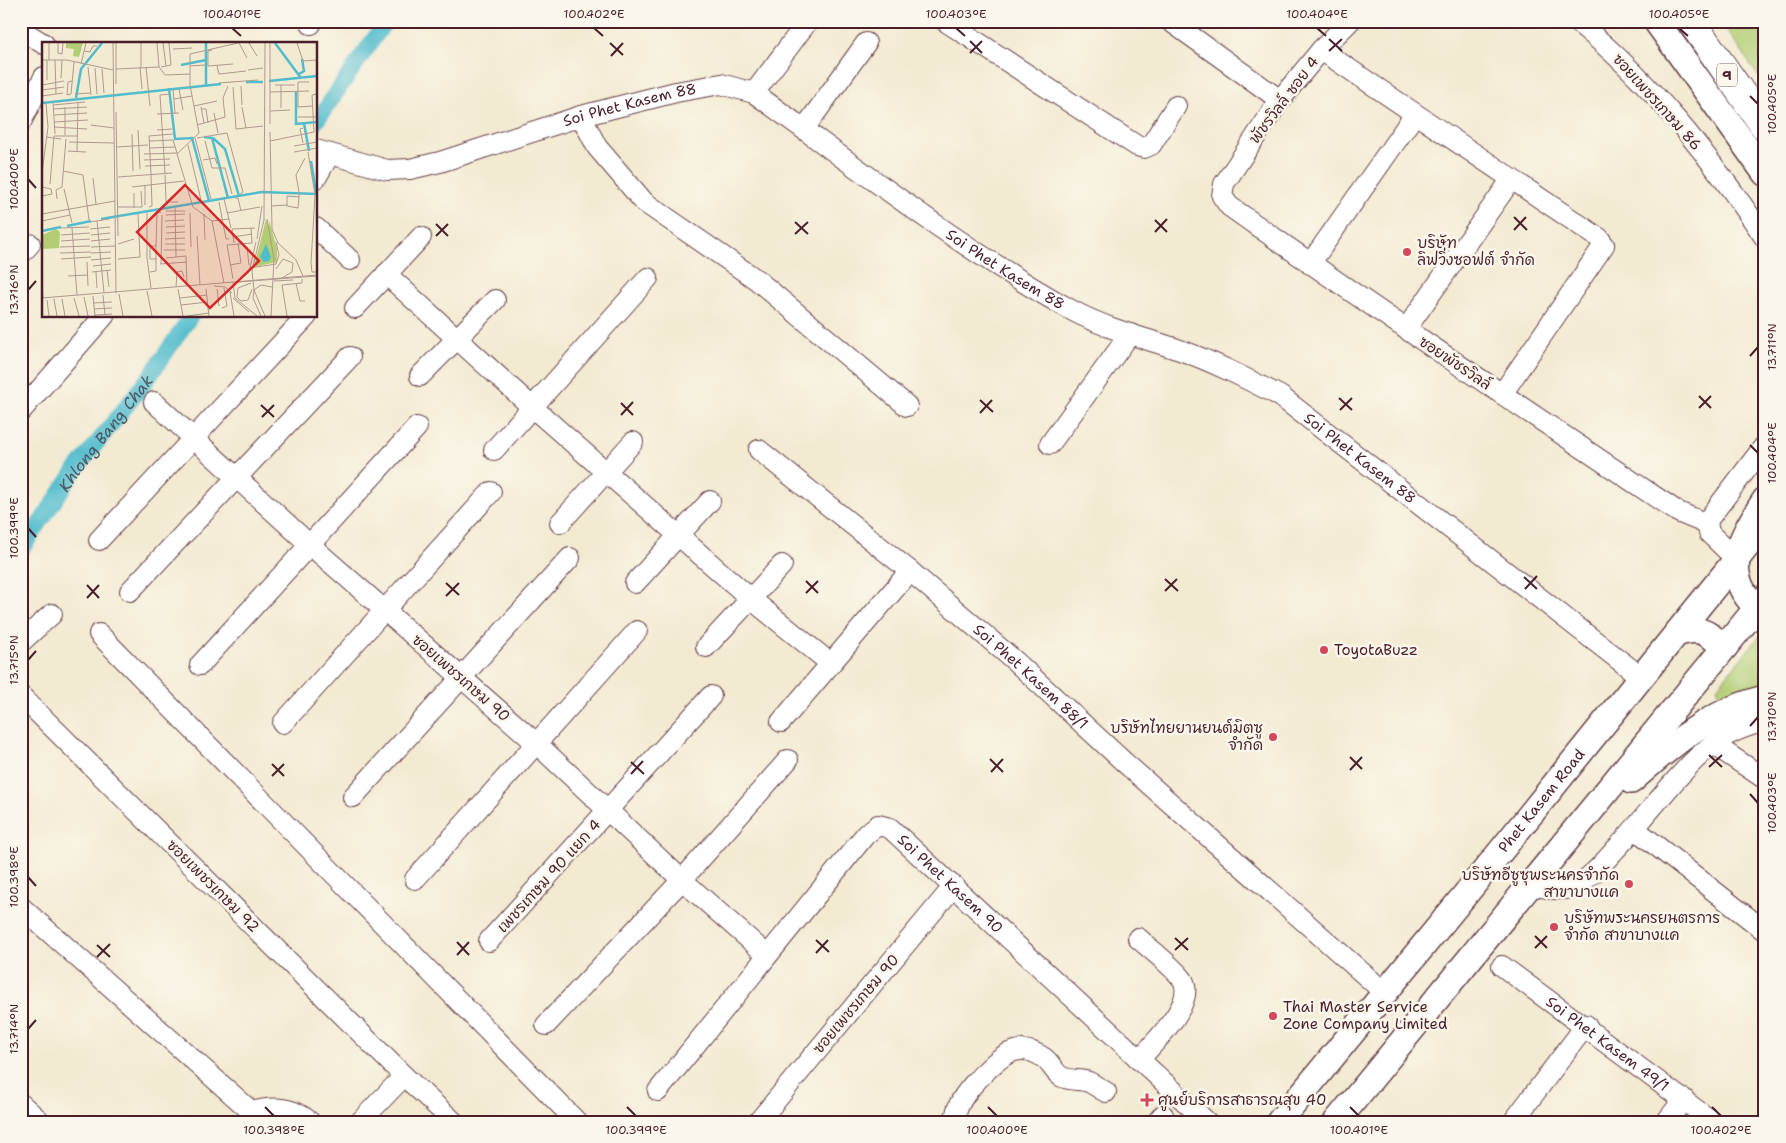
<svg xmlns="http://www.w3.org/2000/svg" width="1786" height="1143" font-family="'Shantell Sans','Playpen Sans Thai',sans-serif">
	<rect width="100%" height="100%" fill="#fbf7ec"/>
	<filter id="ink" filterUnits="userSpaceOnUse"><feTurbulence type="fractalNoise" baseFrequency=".02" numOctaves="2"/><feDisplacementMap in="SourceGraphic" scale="10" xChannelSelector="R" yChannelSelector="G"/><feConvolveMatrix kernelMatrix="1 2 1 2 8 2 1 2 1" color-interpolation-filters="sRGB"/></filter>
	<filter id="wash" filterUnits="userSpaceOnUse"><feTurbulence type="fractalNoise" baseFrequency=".0096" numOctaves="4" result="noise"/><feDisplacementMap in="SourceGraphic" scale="20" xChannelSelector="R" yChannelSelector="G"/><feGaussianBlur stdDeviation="1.12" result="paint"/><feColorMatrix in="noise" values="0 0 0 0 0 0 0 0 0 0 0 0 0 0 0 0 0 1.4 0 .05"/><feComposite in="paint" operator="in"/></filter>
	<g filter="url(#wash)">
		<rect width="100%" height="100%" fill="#f3ead2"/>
		<path fill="#b2cd73" stroke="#7e764f" d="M1721,21H1765V86Z
			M1765,630V682L1722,699L1717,687Z"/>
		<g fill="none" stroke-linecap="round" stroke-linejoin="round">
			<g stroke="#51bccc" stroke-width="16">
				<path d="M316,122L386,21"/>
				<path id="s1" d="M21,551L74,472L150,376L191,316"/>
			</g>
		</g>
	</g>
	<g filter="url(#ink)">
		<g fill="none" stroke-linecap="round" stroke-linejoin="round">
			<defs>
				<g id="minor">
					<path d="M945,21L1137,146L1144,148L1151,145L1176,106"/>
					<path d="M1170,21L1280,100"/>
					<path d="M1350,21L1321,50L1280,100L1224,184L1222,196L1229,206C1377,311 1527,411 1678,512L1707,524"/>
					<path d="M1576,21C1651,81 1712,159 1765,238"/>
					<path d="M311,24L312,21"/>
					<path d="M21,30L44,44"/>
					<path d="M1321,50L1599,238L1604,245L1502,394"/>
					<path d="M754,93L808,21"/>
					<path d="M581,116L597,147L644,202L757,280L907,406"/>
					<path d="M21,122L44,77"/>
					<path d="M804,129L866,43"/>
					<path id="s2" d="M316,150L387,170L410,169L440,162L581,116L676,92L721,84L754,93C858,168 961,249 1073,311C1107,329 1144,338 1180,350C1214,362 1247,379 1280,396L1641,677"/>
					<path d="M316,178L330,154"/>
					<path d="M316,228L350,260"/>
					<path d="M21,254L30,244"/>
					<path d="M1310,264L1415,114"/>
					<path d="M386,274L532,407L751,599L830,663"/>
					<path d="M355,308L421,237"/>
					<path d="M1406,329L1511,180"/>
					<path d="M420,376L495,300"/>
					<path d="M154,402L309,544L536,743L682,880L767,955"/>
					<path d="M21,411L104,316"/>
					<path d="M1050,444L1130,334"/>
					<path d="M494,450L648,278"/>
					<path id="s3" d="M759,450L910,571L1015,661L1124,762L1384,992"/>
					<path d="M560,523L633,442"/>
					<path d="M99,540L307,316"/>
					<path d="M1736,559L1709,533L1707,521L1765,445"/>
					<path d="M635,583L710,501"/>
					<path d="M130,591L350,357"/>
					<path d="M99,634L577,1122"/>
					<path d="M21,642L52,614"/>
					<path d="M706,647L782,565"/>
					<path d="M200,665L417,427"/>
					<path d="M21,696L404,1076L360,1122"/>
					<path d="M781,722L910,571"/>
					<path d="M283,723L491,492"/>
					<path d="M1713,744L1765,779"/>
					<path d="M353,797L570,558"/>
					<path d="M1635,829L1765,931"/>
					<path d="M415,879L637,631"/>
					<path d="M1530,885C1544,887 1562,893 1575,886C1591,878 1603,863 1615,850C1646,818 1678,771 1713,744C1729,732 1746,726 1765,721"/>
					<path d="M21,907L252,1112L257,1122"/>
					<path d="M1138,938C1149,948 1176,969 1183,980C1196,1004 1154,1042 1139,1060"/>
					<path d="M489,941L711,696"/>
					<path id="s4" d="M1502,966L1713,1122"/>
					<path d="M546,1025L682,880L788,760"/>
					<path d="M404,1076L454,1122"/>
					<path id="s5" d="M658,1091L866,834L878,825L890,828L1207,1122"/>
					<path d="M21,1104L41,1122"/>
					<path d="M252,1112C273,1106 293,1107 310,1122"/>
					<path d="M758,1122L954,886"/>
					<path d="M955,1122C955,1105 967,1091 978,1079C998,1059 1016,1038 1044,1058C1051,1063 1055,1074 1062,1077C1071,1081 1081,1079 1089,1082C1095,1085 1100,1089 1106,1092"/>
					<path d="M1157,1122L1163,1115"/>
					<path d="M1513,1122L1586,1025"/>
					<path d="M1666,1122L1684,1099"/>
				</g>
				<g id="major">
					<path d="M1656,21L1765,173"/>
					<path d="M1765,500C1737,542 1718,578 1765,615"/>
					<path d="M1676,634C1700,626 1706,632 1725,647"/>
					<path d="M1631,781C1673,744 1708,712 1765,698"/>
					<path id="s6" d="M1279,1122L1496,857L1765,524"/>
					<path d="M1336,1122L1765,598"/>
				</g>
				<path id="highway" d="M1691,21L1765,127"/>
			</defs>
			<use href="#minor" stroke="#633d44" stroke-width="22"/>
			<use href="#major" stroke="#633d44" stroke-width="28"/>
			<use href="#highway" stroke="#633d44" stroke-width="30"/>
			<use href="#minor" stroke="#fff" stroke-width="20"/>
			<use href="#major" stroke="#fff" stroke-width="25"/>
			<use href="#highway" stroke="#fff" stroke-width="28"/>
		</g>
	</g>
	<path fill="none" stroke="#4a1f2b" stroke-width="2" d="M232,28L241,36M594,28L603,36M956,28L965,36M1317,28L1326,36M1679,28L1688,36M1329,39L1342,51M970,41L982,53M610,43L623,55M1329,51L1342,39M970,53L982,41M611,56L623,43M1750,96L1758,104M28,179L36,188M1514,217L1527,230M1155,220L1167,232M795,222L808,234M436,224L448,236M1514,230L1526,217M1155,232L1167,219M795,234L808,222M436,236L448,224M28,290L36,281M1750,356L1758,347M1699,396L1711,408M1339,398L1352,410M980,400L993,412M621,403L633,415M261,405L274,417M1699,408L1711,396M1340,410L1352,398M980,413L992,400M621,415L633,402M262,417L274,405M1750,445L1758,453M28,528L36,537M1524,577L1537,589M1165,579L1178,591M806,581L818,593M446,583L459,595M87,585L99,598M1525,589L1537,576M1165,591L1177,579M806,593L818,581M446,596L459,583M87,598L99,585M28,660L36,651M1750,726L1758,717M1709,755L1722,767M1350,757L1362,769M990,759L1003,772M631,762L644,774M272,764L284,776M1709,767L1722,755M1350,770L1362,757M991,772L1003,759M631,774L643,761M272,776L284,764M1750,794L1758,803M28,877L36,886M1535,936L1547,948M1175,938L1188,950M816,940L829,952M457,942L469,955M97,945L110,957M1535,948L1547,936M1175,950L1188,938M816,953L828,940M457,955L469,942M97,957L110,944M28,1029L36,1020M265,1107L274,1116M627,1107L636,1116M988,1107L997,1116M1350,1107L1359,1116M1712,1107L1721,1116"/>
	<g fill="#d1495b" stroke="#fbf7ec" stroke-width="2">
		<circle cx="1407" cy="252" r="5"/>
		<circle cx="1324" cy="650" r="5"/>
		<circle cx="1273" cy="737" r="5"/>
		<circle cx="1629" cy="884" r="5"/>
		<circle cx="1554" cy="927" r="5"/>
		<circle cx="1273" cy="1016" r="5"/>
		<path d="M1144.5 1092.5h5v5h5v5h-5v5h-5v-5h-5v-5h5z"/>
	</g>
	<g text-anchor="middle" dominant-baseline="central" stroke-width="5" stroke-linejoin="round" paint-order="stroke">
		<rect fill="#fbf7ec" stroke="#7f6065" stroke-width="1" x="1717" y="63.5" width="20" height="23" rx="4"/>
		<g font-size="14" font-weight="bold" fill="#4a1f2b">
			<text x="1727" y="75">9</text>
		</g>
		<g font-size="15" fill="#4a1f2b" stroke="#fbf7ec">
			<text transform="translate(1284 100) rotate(-53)">พัชรวิลล์ ซอย 4</text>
			<text transform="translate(1657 102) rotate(48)">ซอยเพชรเกษม 86</text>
			<text stroke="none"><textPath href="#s2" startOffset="326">Soi Phet Kasem 88</textPath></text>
			<text stroke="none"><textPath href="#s2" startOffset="761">Soi Phet Kasem 88</textPath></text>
			<text transform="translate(1455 363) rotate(34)">ซอยพัชรวิลล์</text>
			<text stroke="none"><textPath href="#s2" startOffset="1166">Soi Phet Kasem 88</textPath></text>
			<text stroke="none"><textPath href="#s3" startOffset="354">Soi Phet Kasem 88/1</textPath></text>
			<text transform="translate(461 678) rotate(41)">ซอยเพชรเกษม 90</text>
			<text stroke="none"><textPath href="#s6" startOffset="415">Phet Kasem Road</textPath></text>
			<text transform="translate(549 876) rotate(-48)">เพชรเกษม 90 แยก 4</text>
			<text stroke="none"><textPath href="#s5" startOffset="440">Soi Phet Kasem 90</textPath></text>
			<text transform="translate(213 886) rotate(45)">ซอยเพชรเกษม 92</text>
			<text transform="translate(856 1004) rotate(-50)">ซอยเพชรเกษม 90</text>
			<text stroke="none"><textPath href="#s4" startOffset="131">Soi Phet Kasem 49/1</textPath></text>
		</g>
		<g font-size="15" fill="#4a1f2b" stroke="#fbf7ec" text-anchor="start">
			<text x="1417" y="243">บริษัท<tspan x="1417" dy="17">ลิฟวิ่งซอฟต์ จำกัด</tspan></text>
			<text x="1334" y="650">ToyotaBuzz</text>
			<text x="1263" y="728" text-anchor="end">บริษัทไทยยานยนต์มิตซู<tspan x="1263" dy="17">จำกัด</tspan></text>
			<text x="1619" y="875" text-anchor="end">บริษัทอีซูซุพระนครจำกัด<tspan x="1619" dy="17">สาขาบางแค</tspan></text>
			<text x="1564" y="918">บริษัทพระนครยนตรการ<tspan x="1564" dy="17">จำกัด สาขาบางแค</tspan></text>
			<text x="1283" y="1007">Thai Master Service<tspan x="1283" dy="17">Zone Company Limited</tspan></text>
			<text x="1158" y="1100">ศูนย์บริการสาธารณสุข 40</text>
		</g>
		<g font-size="16" font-style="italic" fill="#4c5663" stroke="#fbf7ec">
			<text stroke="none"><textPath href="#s1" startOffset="145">Khlong Bang Chak</textPath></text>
		</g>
	</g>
	<g transform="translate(42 42)">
		<rect width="275" height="275" fill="#f3ead2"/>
		<path d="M24,1H41L37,15L31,14L32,7L24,6ZM227,156V178L235,207V220L212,225L224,177L227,185ZM14,187L18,190L17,206L0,207V193Z" fill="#b2cd73"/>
		<path d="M224,202L229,215L227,219L222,220L218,215Z" fill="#51bccc"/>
		<path fill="none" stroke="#51bccc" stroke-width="2.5" d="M164,1V43M233,1L259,36M139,23L164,18M257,32L262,29L260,17M227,39L275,34M204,40H221M127,46L133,97L150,96L167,159M254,50V82L275,80M34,56L39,27L60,1M0,61L179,42M262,81L267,109M162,95L170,96L186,156M171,96L183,107L197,154M269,119L274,151M59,177L220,150L275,152M25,184L49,179M0,189L19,185"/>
		<path fill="none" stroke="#af998f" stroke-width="1" d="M7,1V18M16,1V11L20,12L21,1M71,1L74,251M74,1V42M99,1V25M115,1L117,25M121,1L124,24M197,1L205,16M207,1L215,14M223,1L222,178L210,229L212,248L223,274M255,1L261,19L275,18M131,7L150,6M170,8L166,9V24L191,22M42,9L48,10L51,4H55M0,18H25L71,28M5,18V38M13,18L14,52M39,22L44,1M148,24L163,23M175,24L177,32L204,29M46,25L49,53M98,25L100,47M104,25L108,64M119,25L129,23L127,1M53,26L55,52M60,27L62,51M74,27L117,25L123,33L148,32M206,28L221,26M19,36L20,18M30,39L26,40L25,53L29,52L32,20M267,40H256V65L270,64M177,41L216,38M0,43L22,39M233,43H253M239,43V66M199,44L200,63M191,45L194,87L221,84M131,47L133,71M137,47L141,68M0,48L22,45M228,50L267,49M33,52L48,51M0,54L21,51M132,57L150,54M11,60L13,92M11,63L43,60M152,64L175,59M159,65L162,81M200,65L204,86M11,67L45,65M160,67H164L166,81M228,69L248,68M74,70L76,194M172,71L176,91M115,72L137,71M12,73L45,71M256,75H275M12,80L46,78M228,82V1M49,83L72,86M155,83L183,75L181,56L186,44M12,85L45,87M96,88L98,127M115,88L130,87M228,90L230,187L236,201L254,218L261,234M90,92L91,129M23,93V65M4,95L19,97M153,96L169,157M155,96L185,91L201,150L198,152M107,99L131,98L135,111M163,99L170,126H183L190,152M228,99L272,90L270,53L275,52M27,100L72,101M261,101L258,87L261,86M146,103L159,158M252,104L275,100M75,105L106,103M108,106L133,105M26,109L44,110M35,109L36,61M252,110L275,106M266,110L273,153L269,221L270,230H275M102,112L135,111M102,118L128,117M161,118L173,116L175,122M103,124L128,123M21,129L41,133L47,178M0,131L6,85L4,61M123,131L118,53L128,52M109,132L107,94L131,92M123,133L124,160H136M76,135L130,131M51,136L54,162M8,142L12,94H36M103,143V163M0,145L9,147L10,152L0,154M90,145L142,139M22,147L30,181M92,151V166M257,155L245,154V164L256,166L257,155V150L254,133L263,116M193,156H196L199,169M15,157L14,148L20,145L24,97M182,157L189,186M177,160L184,197H187M229,164L245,163M76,165H100L99,149M107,165L110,164L109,133M133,166L134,215M124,169H143M105,171V216L109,246M148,171L149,205M185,171L218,165M0,172L73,159M162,172L163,198M124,173L143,172M225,177L232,217L229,274M0,179L28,173M55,179L62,251M123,179L142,178M170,179L187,177M48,180L67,177M124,185L143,184M19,186L47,185M30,186L35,253M48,187L68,185M124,191L143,190M19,193L48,191M49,193L68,191M155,194L158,243M191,195L210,192M123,197L143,196M215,197L220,164M19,199L48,197M49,199L68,197M192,201L190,187L213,186M76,202L92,197M123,202H143M108,203V217H114V204M108,204H114L115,171L119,170M18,205L48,204M49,205L73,204M205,205L207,223M122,208H143M18,211L49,210M49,211L69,210M124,216L144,214L145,244M19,217L49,215M76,217L98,215L96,172M49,218L69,216M45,220L46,244M118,222L145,220M119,222L120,173M188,223L199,221L196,201M51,224L69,222M208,226L234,222L237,213L234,200M234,227L241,217L251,221L250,230L240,236M65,228L67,245M50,230L69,228M54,230L55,246M108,230L114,229V217M26,234L46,233M191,237L185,203L210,201L209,186M0,238L1,256M197,238L207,230L214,200M232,239L251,238M191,240L193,256L215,274M196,240L275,234M182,241L170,179L151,165L135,112L157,91L148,43V12L196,1M209,241L196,246L195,255L199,259L206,258L210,247M254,241L258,259H263M172,244L183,245L190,251M134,245L135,230L140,229L142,235M136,247L141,274M164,247L167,274M175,247L177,264M105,249L110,274M188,250L192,274M77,252L81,274M61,253L63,273M51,254L53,274M42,255L46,274M0,256L275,233M32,256L37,274M138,256L165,253M191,256L207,270M12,257L15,274M20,257L23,274M5,258L7,274M51,261L70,260M139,263L166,260M180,266L185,264L182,246M52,267L70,266M53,273L70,272M145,274L167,271M219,274L211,256L212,248L219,243L230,245M245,274L240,243L260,241V237"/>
		<path fill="#d62828" fill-opacity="0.15" stroke="#d62828" stroke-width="2.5" d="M143,143L217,219L168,266L95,190Z"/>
		<rect width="275" height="275" fill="none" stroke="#4a1f2b" stroke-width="2.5"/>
	</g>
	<rect width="1786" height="1143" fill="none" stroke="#fbf7ec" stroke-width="55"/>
	<rect x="28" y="28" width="1730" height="1088" fill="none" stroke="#4a1f2b" stroke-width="2"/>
	<g font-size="12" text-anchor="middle" fill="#4a1f2b">
		<text x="232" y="18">100.401°E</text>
		<text x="594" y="18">100.402°E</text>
		<text x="956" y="18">100.403°E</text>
		<text x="1317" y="18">100.404°E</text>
		<text x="1679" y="18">100.405°E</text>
		<text transform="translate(1772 104) rotate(-90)" y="4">100.405°E</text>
		<text transform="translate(14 179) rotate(-90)" y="4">100.400°E</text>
		<text transform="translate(14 290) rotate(-90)" y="4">13.716°N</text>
		<text transform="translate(1772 347) rotate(-90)" y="4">13.711°N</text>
		<text transform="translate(1772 453) rotate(-90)" y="4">100.404°E</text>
		<text transform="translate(14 528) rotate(-90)" y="4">100.399°E</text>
		<text transform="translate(14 660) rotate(-90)" y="4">13.715°N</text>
		<text transform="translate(1772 717) rotate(-90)" y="4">13.710°N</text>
		<text transform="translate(1772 803) rotate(-90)" y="4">100.403°E</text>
		<text transform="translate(14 877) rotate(-90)" y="4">100.398°E</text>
		<text transform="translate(14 1029) rotate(-90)" y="4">13.714°N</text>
		<text x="274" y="1134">100.398°E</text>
		<text x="636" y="1134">100.399°E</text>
		<text x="997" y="1134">100.400°E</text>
		<text x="1359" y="1134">100.401°E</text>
		<text x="1721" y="1134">100.402°E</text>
	</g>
</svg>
